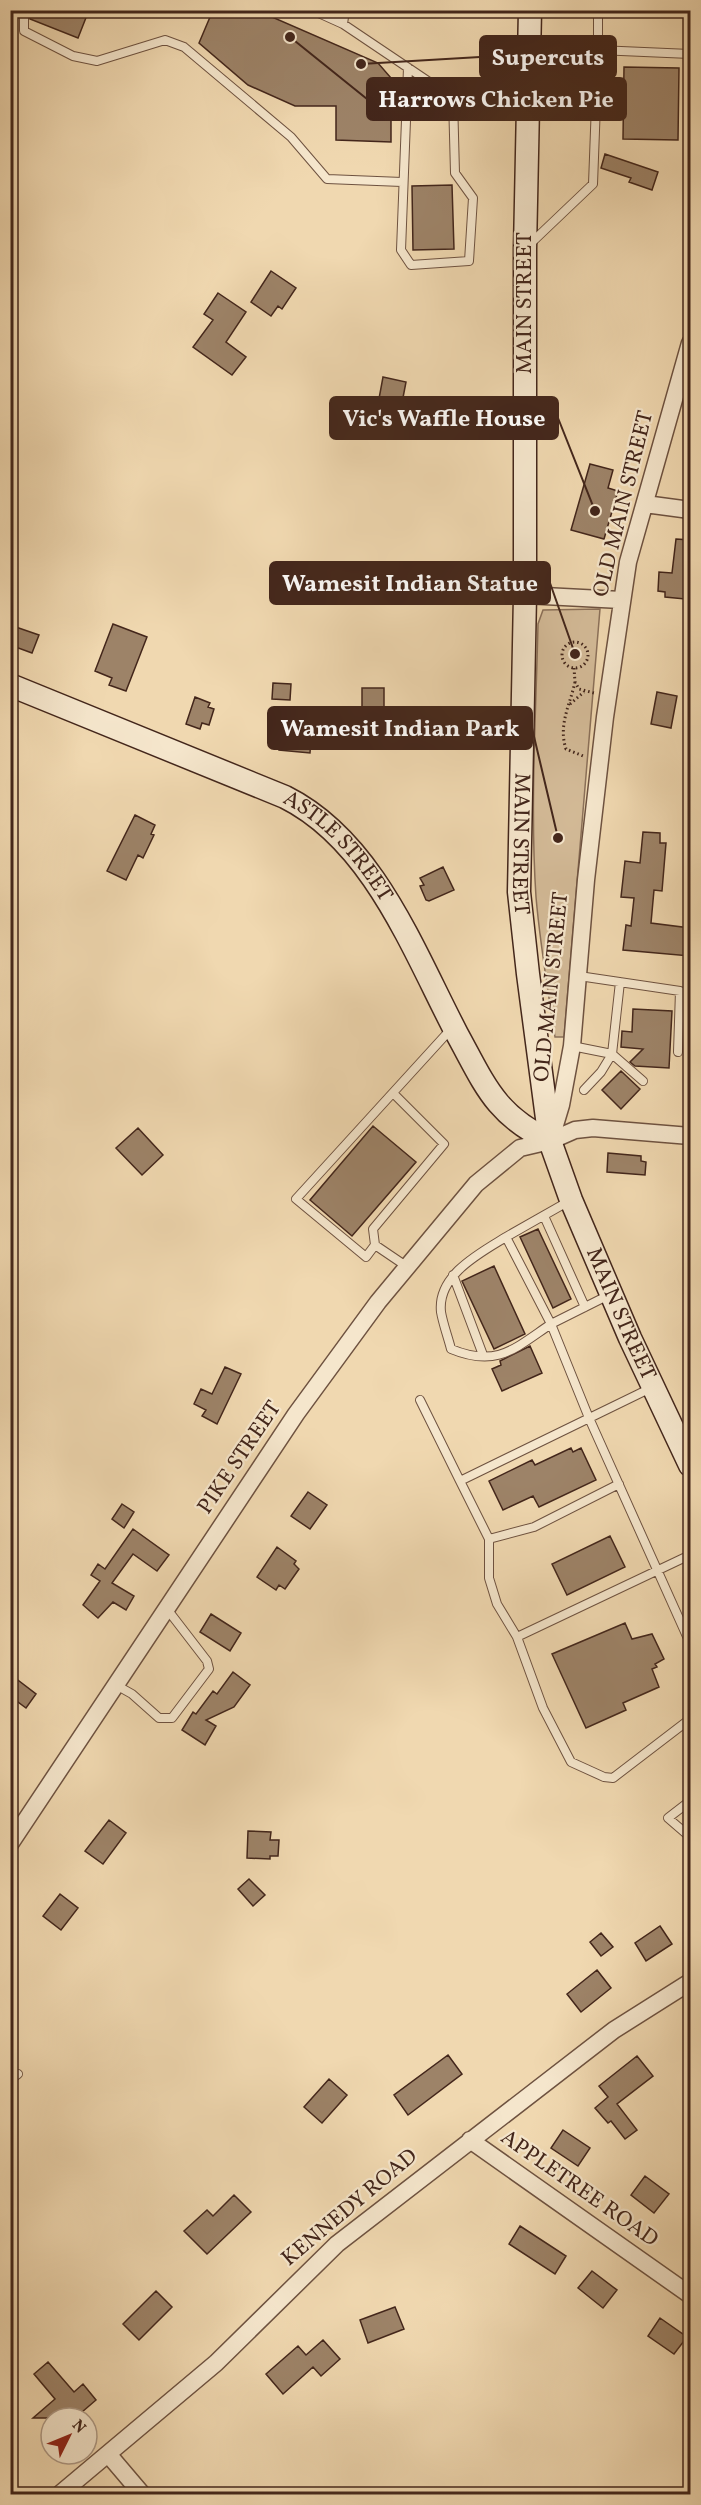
<svg xmlns="http://www.w3.org/2000/svg" width="701" height="2505" font-family="Vollkorn,serif">
	<rect width="100%" height="100%" fill="#f0d8b0"/>
	<filter id="stains"><feTurbulence type="fractalNoise" baseFrequency=".00333" numOctaves="4"/><feColorMatrix values="0 0 0 0 .2 0 0 0 0 .09 0 0 0 0 .02 0 0 0 .5 -.17"/></filter>
	<radialGradient id="worn" r=".72"><stop offset=".6" stop-color="#630" stop-opacity="0"/><stop offset="1" stop-color="#630" stop-opacity=".3"/></radialGradient>
	<path fill="#d3ba97" stroke="#8b7059" stroke-width="1.5" d="M600,609L564,1037H555C548,991 540,944 536,897C530,807 536,715 538,624L543,610Z"/>
	<path fill="#9d8368" stroke="#43261b" stroke-width="1.5" d="M30,10H89L78,38L30,19Z
		M213,10H256L378,63L391,78V142L336,140V106H295L248,85L199,43Z
		M624,67L679,68L678,140L623,139Z
		M605,154L658,172L652,190L629,182L631,178L601,168Z
		M452,185L454,249L413,250L412,186Z
		M271,271L296,288L282,309L278,306L271,316L251,302Z
		M218,293L246,312L226,342L246,357L232,375L193,347L213,320L204,314Z
		M383,377L406,382L401,408L392,406L389,418L376,415Z
		M590,464L613,470L608,488L618,491L604,539L571,530Z
		M676,539L690,540V584L686,583L685,599L665,597V592L658,591L659,572L672,573Z
		M113,624L147,637L126,691L109,685L112,678L95,671Z
		M10,625L39,635L32,653L10,645Z
		M273,683L291,684L290,700L272,699Z
		M362,688H384V737H362Z
		M657,692L677,696L671,728L651,724Z
		M195,697L210,703L208,707L214,709L209,725L202,723L200,729L186,724Z
		M280,735L311,738L310,753L279,750Z
		M135,815L155,825L151,834L154,835L143,858L138,855L126,880L107,871Z
		M643,832L660,833V843H666L662,891L654,890L651,923L690,928V956L623,950L626,925L631,926L634,898L621,897L625,861L640,863Z
		M443,867L454,890L429,901L426,900L420,886L424,885L420,878Z
		M633,1009L672,1011L669,1068L635,1066L630,1062L643,1049L621,1047L622,1031L632,1032Z
		M621,1071L640,1089L621,1109L602,1090Z
		M373,1126L416,1162L352,1236L310,1200Z
		M138,1128L163,1155L142,1175L116,1148Z
		M608,1153L641,1156V1161L646,1162L645,1175L607,1172Z
		M538,1229L571,1299L553,1308L520,1237Z
		M494,1266L525,1334L494,1349L462,1281Z
		M530,1346L542,1373L502,1391L492,1369L501,1365L500,1361Z
		M225,1367L241,1374L217,1424L202,1416L206,1410L194,1404L201,1389L212,1394Z
		M571,1448L573,1452L581,1448L596,1480L539,1507L533,1496L503,1510L489,1481L532,1460L535,1465Z
		M308,1492L327,1505L310,1529L291,1516Z
		M122,1504L134,1512L124,1528L112,1519Z
		M133,1529L169,1555L157,1571L133,1554L112,1583L134,1596L126,1610L113,1602L98,1618L83,1605L100,1581L91,1575L98,1564L105,1569Z
		M610,1536L625,1567L567,1595L552,1564Z
		M277,1547L296,1561L294,1564L299,1569L285,1589L279,1585L276,1590L257,1577Z
		M211,1614L241,1633L230,1651L200,1632Z
		M625,1623L632,1639L652,1634L664,1659L655,1664L657,1667L652,1669L659,1687L623,1703L626,1710L586,1728L552,1654Z
		M233,1672L250,1685L234,1707L206,1720L216,1726L205,1745L182,1730L193,1712L196,1714L213,1691L217,1694Z
		M10,1674L36,1694L26,1708L10,1696Z
		M109,1820L126,1833L103,1864L85,1851Z
		M248,1831L271,1832L270,1840H279L278,1856H270V1859L247,1858Z
		M249,1879L265,1895L253,1906L238,1889Z
		M60,1894L78,1908L61,1930L43,1916Z
		M660,1926L672,1944L646,1961L635,1943Z
		M601,1933L613,1947L601,1956L590,1942Z
		M597,1970L611,1988L581,2012L567,1994Z
		M448,2055L462,2074L408,2115L394,2095Z
		M637,2056L653,2076L617,2104L637,2130L625,2139L611,2121L608,2123L595,2108L608,2097L599,2086Z
		M329,2079L347,2095L322,2123L304,2107Z
		M563,2130L590,2148L578,2166L551,2148Z
		M645,2176L669,2194L654,2213L631,2195Z
		M234,2195L251,2212L207,2254L184,2231L207,2210L213,2216Z
		M520,2226L566,2256L555,2274L509,2244Z
		M592,2271L617,2290L603,2308L578,2288Z
		M156,2291L172,2307L139,2340L123,2324Z
		M395,2307L404,2329L368,2343L360,2320Z
		M660,2318L687,2337L674,2354L648,2336Z
		M323,2340L340,2359L321,2376L313,2367L283,2394L266,2374L298,2346L306,2355Z
		M48,2362L74,2392L83,2384L96,2400L75,2418H33L55,2399L34,2374Z"/>
	<g fill="none" stroke-linecap="round" stroke-linejoin="round">
		<defs>
			<path id="lane" d="M24,10V31L73,56L97,61L165,40L184,47L291,137L327,179L402,182
				M312,10L343,24L345,10
				M598,10V50
				M343,24L453,98L455,173L473,198L469,261L411,265L401,250L408,68
				M530,244L593,184L598,50L690,54
				M579,976L680,991L678,1052
				M572,1046L612,1054L643,1081
				M584,1090L601,1072L612,1054L620,982
				M571,1200L506,1237L551,1324L611,1294
				M544,1216L585,1307
				M506,1237C480,1253 437,1275 441,1312C443,1324 448,1337 451,1349C497,1368 514,1349 551,1324L589,1418L690,1643
				M375,1245L373,1229L444,1144L393,1093
				M406,1266L375,1245L366,1257L296,1199L451,1029
				M453,1275L483,1355
				M420,1400L460,1481L653,1387
				M460,1481L489,1539V1578L497,1604L517,1637L543,1708L571,1762L604,1777L613,1778L690,1719
				M489,1539L534,1527L619,1484
				M517,1637L690,1555
				M116,1685L132,1694L159,1718H172L209,1669L207,1661L167,1609
				M690,1801L668,1818L690,1837
				M10,2080L18,2074
				M10,2155H11"/>
			<path id="street" d="M645,504L690,510
				M525,595L621,600
				M552,1135L561,1105L572,1046L586,880L605,717L628,562L690,343
				M10,1844L296,1414L378,1302L476,1184L520,1148L550,1141L575,1130L593,1128L690,1136
				M470,2140L690,2295
				M108,2454L142,2494
				M60,2494L216,2363L337,2244L614,2030L690,1982"/>
			<g id="secondary">
				<path id="s1" d="M530,10L525,249V595L519,892L528,974L550,1141L571,1200L630,1338L690,1465"/>
				<path id="s2" d="M10,685L285,797C373,841 413,950 457,1034C485,1085 495,1115 550,1141"/>
			</g>
		</defs>
		<use href="#lane" stroke="#6e5240" stroke-width="10"/>
		<use href="#street" stroke="#6e5240" stroke-width="19"/>
		<use href="#secondary" stroke="#43261b" stroke-width="25"/>
		<path stroke="#43261b" stroke-width="3" stroke-dasharray="1.5 3" stroke-linecap="butt" d="M562 655a13 13 0 1 1 26 0a13 13 0 1 1-26 0Z
			M574,668L575,682L579,689L594,693
			M575,682C570,705 558,725 566,749L583,756
			M570,704L584,692"/>
		<use href="#lane" stroke="#f5e6cc" stroke-width="8"/>
		<use href="#street" stroke="#f5e6cc" stroke-width="16"/>
		<use href="#secondary" stroke="#f5e6cc" stroke-width="22"/>
	</g>
	<g text-anchor="middle" dominant-baseline="central" stroke-width="4.5" stroke-linejoin="round" paint-order="stroke">
		<g font-size="22" fill="#43261b" stroke="#f5e6cc">
			<text transform="translate(525 303) rotate(-90)">MAIN STREET</text>
			<text transform="translate(624 504) rotate(-76)">OLD MAIN STREET</text>
			<text stroke="none"><textPath href="#s1" startOffset="834">MAIN STREET</textPath></text>
			<text stroke="none"><textPath href="#s2" startOffset="370">ASTLE STREET</textPath></text>
			<text transform="translate(552 987) rotate(-84)">OLD MAIN STREET</text>
			<text stroke="none"><textPath href="#s1" startOffset="1320">MAIN STREET</textPath></text>
			<text transform="translate(240 1458) rotate(-56)">PIKE STREET</text>
			<text transform="translate(579 2189) rotate(35)">APPLETREE ROAD</text>
			<text transform="translate(350 2208) rotate(-40)">KENNEDY ROAD</text>
		</g>
	</g>
	<path fill="none" stroke="#43261b" stroke-width="2" d="M361 64L480 57M290 37L367 99M595 511L558 418M575 654L550 583M558 838L532 728"/>
	<g fill="#43261b" stroke="#f5e6cc" stroke-width="2">
		<circle cx="361" cy="64" r="6"/>
		<circle cx="290" cy="37" r="6"/>
		<circle cx="595" cy="511" r="6"/>
		<circle cx="575" cy="654" r="6"/>
		<circle cx="558" cy="838" r="6"/>
	</g>
	<g fill="#43261b" stroke="#43261b" stroke-width="2">
		<rect x="480" y="36" width="136" height="42" rx="6"/>
		<rect x="367" y="78" width="259" height="42" rx="6"/>
		<rect x="330" y="397" width="228" height="42" rx="6"/>
		<rect x="270" y="562" width="280" height="42" rx="6"/>
		<rect x="268" y="707" width="264" height="42" rx="6"/>
	</g>
	<g font-size="24" text-anchor="middle" font-weight="bold" fill="#fff">
		<text x="548" y="65">Supercuts</text>
		<text x="496" y="107">Harrows Chicken Pie</text>
		<text x="444" y="426">Vic's Waffle House</text>
		<text x="410" y="591">Wamesit Indian Statue</text>
		<text x="400" y="736">Wamesit Indian Park</text>
	</g>
	<rect width="701" height="2505" fill="none" stroke="#f0d8b0" stroke-width="36"/>
	<rect x="12" y="12" width="677" height="2481" fill="none" stroke="#43261b" stroke-width="3"/>
	<rect x="18" y="18" width="665" height="2469" fill="none" stroke="#43261b" stroke-width="1.5"/>
	<g transform="translate(69 2436) rotate(47)"><circle r="28" fill="#f5e6cc" stroke="#ae9985" stroke-width="1.5"/>
	<path d="M0-4.5L10 22L0 15L-10 22Z" fill="#8f2418"/>
	<text y="-9" font-size="16" font-weight="bold" text-anchor="middle" fill="#43261b">N</text>
	</g>
	<rect width="100%" height="100%" filter="url(#stains)"/>
	<rect width="100%" height="100%" fill="url(#worn)"/>
</svg>
